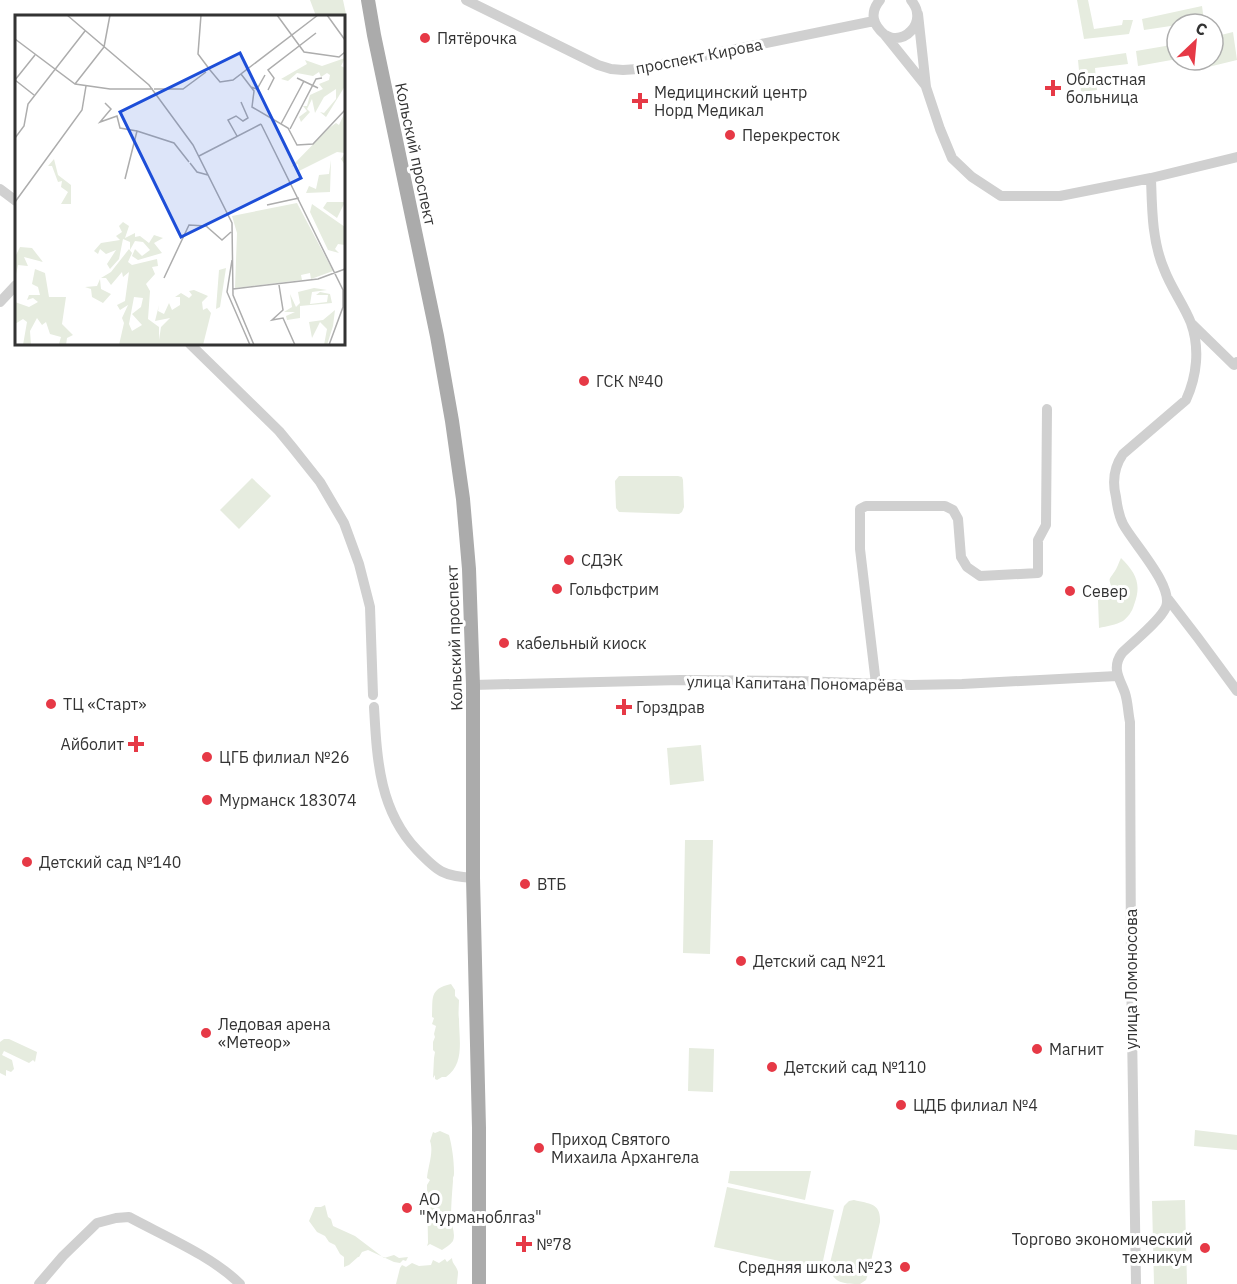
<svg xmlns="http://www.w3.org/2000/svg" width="1237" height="1284" font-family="'IBM Plex Sans',sans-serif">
	<rect width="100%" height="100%" fill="#fff"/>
	<path fill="#e6ecdf" d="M310,0H343L346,14L339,16H316Z
		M1077,0H1088L1094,29L1122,25L1123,20H1133L1129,34L1084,39Z
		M1202,6L1204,21L1144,30L1142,19Z
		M1233,32L1237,60L1200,69L1198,60H1213V37Z
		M1177,44V59L1138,66L1136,51Z
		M1126,53L1128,64L1095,68L1097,90L1081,92L1078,60Z
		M619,476H678L682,477L683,480L684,507L682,512L679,514L619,512L616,508L615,481Z
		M252,478L271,496L239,529L220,510Z
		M1121,558C1136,573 1142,584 1134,605C1132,612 1128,617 1123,621C1116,625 1107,626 1099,628L1098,600L1109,594L1112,588C1108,578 1109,580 1115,571C1117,568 1119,562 1121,558Z
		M701,745L704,781L670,785L667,748Z
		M685,840H713L710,954L683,953Z
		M451,984L455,990V996L459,1000C459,1006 458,1013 459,1019C459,1039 465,1064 446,1077H442L437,1080L435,1079V1075L433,1078L434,1058L435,1052L433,1050V1042L435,1037L434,1034L436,1026L432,1024L434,1018L432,1017C433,998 429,989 451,984Z
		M4,1039H9L37,1052L35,1062L33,1060L29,1063L4,1051L2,1055L12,1060L14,1069L11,1072L6,1070V1076L0,1073V1042Z
		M689,1048L714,1049L713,1092L688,1091Z
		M1195,1130L1237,1135V1150L1194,1146Z
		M440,1131L449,1135C452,1146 454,1160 454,1172C454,1180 453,1173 453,1181C452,1193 451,1206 451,1218C451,1225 456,1233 453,1241C450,1245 446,1247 442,1250L430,1244L427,1246L428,1243L427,1185L430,1180L427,1178C428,1166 434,1152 430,1141L433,1132L435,1133Z
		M730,1171H811L805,1200L728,1183Z
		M727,1187L834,1210L821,1270L714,1247Z
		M854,1200C870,1204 881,1203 880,1222L868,1274L866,1280L860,1284C843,1284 830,1283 830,1263L844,1206L849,1201Z
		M1185,1200L1187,1284H1154L1152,1201Z
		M325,1205L328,1217L331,1219L333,1226L355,1236L384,1258L394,1255L399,1258L408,1257L406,1261L403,1260L400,1263L394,1262L368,1250L362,1252L359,1257H358L349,1265L344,1267V1257L340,1254L335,1245L329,1242L325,1236L317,1232L309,1221L315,1207H321Z
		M452,1258C452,1264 457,1266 458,1272C458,1276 457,1280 457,1284H396L400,1268L402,1265L406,1267L412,1263L419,1266L431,1265L433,1260L439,1263L445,1259L447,1262Z"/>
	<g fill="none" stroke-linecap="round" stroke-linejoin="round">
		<path stroke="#d0d0d0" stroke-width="10" d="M466,0L598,65L611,69L623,70L638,69L874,21
			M880,0C869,13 873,25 885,35L926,86
			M918,14L926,87L940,129L952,158L972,177L1001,196H1060L1151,178L1237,157
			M885,35C888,36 891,38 894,38C907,39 919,26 917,13C917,8 914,4 911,0
			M0,189L16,201
			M0,302L16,285
			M1192,324L1234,365L1237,362
			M190,344L279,431L293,448L320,482L344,523L359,564L370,607L373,695
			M1168,599L1198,638L1237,691
			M876,684L860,549V509L866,506H945L953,510L958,519L961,557L967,567L980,576L1038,573V540L1046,525L1047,409
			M473,685L681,680L799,681L911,685L962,684L1117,676
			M374,707C377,759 379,810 417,850C438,872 443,876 473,878
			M39,1284L63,1256L97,1223L116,1218L129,1217C164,1236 212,1256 240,1284
			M1136,1284L1131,968L1130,722C1128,713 1128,702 1125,693C1120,679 1111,668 1122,653C1133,642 1160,621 1166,607C1174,586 1133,543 1123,524C1119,516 1117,505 1116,497C1112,481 1114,467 1123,454L1186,400C1197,376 1200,348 1191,323C1184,305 1171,288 1164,269C1152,241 1152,209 1151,178"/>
		<path stroke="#ababab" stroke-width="14" d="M368,0L374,35L437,336L452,421L463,499L469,569L473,685V878L479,1128V1284"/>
	</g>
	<g fill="#e63946" stroke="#fff" stroke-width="2">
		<circle cx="425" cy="38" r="6"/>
		<path d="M1050 79h6v6h6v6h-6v6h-6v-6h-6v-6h6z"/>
		<path d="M637 92h6v6h6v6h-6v6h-6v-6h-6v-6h6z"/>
		<circle cx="730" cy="135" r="6"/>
		<circle cx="584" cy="381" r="6"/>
		<circle cx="569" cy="560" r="6"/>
		<circle cx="557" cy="589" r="6"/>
		<circle cx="1070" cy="591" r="6"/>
		<circle cx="504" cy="643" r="6"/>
		<circle cx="51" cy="704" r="6"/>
		<path d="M621 698h6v6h6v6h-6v6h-6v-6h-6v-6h6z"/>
		<path d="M133 735h6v6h6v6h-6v6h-6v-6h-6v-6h6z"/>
		<circle cx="207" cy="757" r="6"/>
		<circle cx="207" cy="800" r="6"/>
		<circle cx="27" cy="862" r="6"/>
		<circle cx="525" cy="884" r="6"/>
		<circle cx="741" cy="961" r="6"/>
		<circle cx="206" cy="1033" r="6"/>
		<circle cx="1037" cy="1049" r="6"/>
		<circle cx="772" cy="1067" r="6"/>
		<circle cx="901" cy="1105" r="6"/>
		<circle cx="539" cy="1148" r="6"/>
		<circle cx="407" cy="1208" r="6"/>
		<path d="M521 1235h6v6h6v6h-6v6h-6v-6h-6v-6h6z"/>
		<circle cx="1205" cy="1248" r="6"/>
		<circle cx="905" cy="1267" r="6"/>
	</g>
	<g text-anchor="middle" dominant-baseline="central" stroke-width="6" stroke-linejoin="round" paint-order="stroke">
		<g font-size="16" fill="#333" stroke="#fff" text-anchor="start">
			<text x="437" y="38">Пятёрочка</text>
			<text x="1066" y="79">Областная<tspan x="1066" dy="18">больница</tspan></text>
			<text x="654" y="92">Медицинский центр<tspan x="654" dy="18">Норд Медикал</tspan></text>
			<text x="742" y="135">Перекресток</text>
			<text x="596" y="381">ГСК №40</text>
			<text x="581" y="560">СДЭК</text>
			<text x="569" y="589">Гольфстрим</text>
			<text x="1082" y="591">Север</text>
			<text x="516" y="643">кабельный киоск</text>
			<text x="63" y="704">ТЦ «Старт»</text>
			<text x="636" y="707">Горздрав</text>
			<text x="124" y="744" text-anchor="end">Айболит</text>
			<text x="219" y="757">ЦГБ филиал №26</text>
			<text x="219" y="800">Мурманск 183074</text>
			<text x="39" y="862">Детский сад №140</text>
			<text x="537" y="884">ВТБ</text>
			<text x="753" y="961">Детский сад №21</text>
			<text x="218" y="1024">Ледовая арена<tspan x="218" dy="18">«Метеор»</tspan></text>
			<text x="1049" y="1049">Магнит</text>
			<text x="784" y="1067">Детский сад №110</text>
			<text x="913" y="1105">ЦДБ филиал №4</text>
			<text x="551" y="1139">Приход Святого<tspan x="551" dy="18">Михаила Архангела</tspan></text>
			<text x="419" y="1199">AO<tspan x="419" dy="18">"Мурманоблгаз"</tspan></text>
			<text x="1193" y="1239" text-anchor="end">Торгово экономический<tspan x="1193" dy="18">техникум</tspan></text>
			<text x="536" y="1244">№78</text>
			<text x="893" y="1267" text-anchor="end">Средняя школа №23</text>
		</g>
		<g font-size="16" fill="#333" stroke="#fff">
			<text transform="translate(699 56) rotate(-11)">проспект Кирова</text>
			<text transform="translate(416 154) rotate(78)">Кольский проспект</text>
			<text transform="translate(454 638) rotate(-92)">Кольский проспект</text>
			<text transform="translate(795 683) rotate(1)">улица Капитана Пономарёва</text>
			<text transform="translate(1131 979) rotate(-90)">улица Ломоносова</text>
		</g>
	</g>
	<g transform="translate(15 15)">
		<rect width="330" height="330" fill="#fff"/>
		<path d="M330,43L326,51L330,53V71L311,102L305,97L309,98L321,84V74L309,82L300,98L297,84L292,94L295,97L286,107L284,102L292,96L288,91H292L295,80L308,74L304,69L314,65L315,60L312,58L306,62L304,57L298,61L282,58L273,66L266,64L292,49L290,45L307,51ZM330,97V150L326,144L330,138L322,137L284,156L283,149L276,152L314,113L321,108L324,110ZM39,144L43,160L56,170V189H46L53,177L46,172L47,166L43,167L37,151H33ZM316,145L315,177L291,178L294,171L301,174L304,160L314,159ZM312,187H330L322,203L308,193ZM282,188L318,256L296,264L295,258L286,260L287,265L220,273L222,218L217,201ZM297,189L330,212V230L323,229L320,234L324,238L313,235L295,197ZM108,207L114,211L110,223L120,218V222L125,221L134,228L139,220L148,223L139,228L147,238L123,245L117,241L120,234L127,241L135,235L128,227L120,226L115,235V227L108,224L104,244L95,254L92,249L101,235L91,239L85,234L83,239L79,236L86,228L105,225L101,221L107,217L104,211ZM5,232L17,233L28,247L9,242L13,251L3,250L0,264V242ZM114,234L117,238L113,247L117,250L142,244L143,251L137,252L140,259L131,269L135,276L133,304L144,312V325L146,312L155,303L140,306L144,290L143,296L149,299L154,288L157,295L165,290V282H160L166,278L174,283L177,280L174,276L179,275L193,281L187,287L188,295L192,293L196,298L188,330H104L109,308L107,303L113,290L105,295L102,290L110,286L114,257L108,262L107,257L96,270L91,263H86L96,257ZM119,282L128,283L126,292L117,299L127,310L117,316L114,309ZM211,253L205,292L201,294L204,255ZM20,254L30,258L34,282H51L47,309L58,320L52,323L51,330L44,329L46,322L35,319L31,307L27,310L22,303L15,316L16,330H8L12,307L8,304L0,309V287L14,292L23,287L18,283L12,285L14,280H25L23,272L17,269ZM85,264L86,274L96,279L88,288L77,282L76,274L70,272L82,271ZM299,273L312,275L297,277L295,289L312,287L313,280H301L305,277L315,279L317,288L285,291V303L272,305L271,301L280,297H269L277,292L275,279L281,292L285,288L283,277ZM320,295L318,311L312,330H309L312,314L305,307L297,323L294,307L308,305Z" fill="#e6ecdf" fill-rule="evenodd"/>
		<path fill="none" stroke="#adadad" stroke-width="1.5" d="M52,0L134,70L178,130L217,208L218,280L239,330M186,0L183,39L195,55M262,0L289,37L324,42L330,37M312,0L330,25M0,24L60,69L95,74H138M89,32L95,0M195,55L205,67L218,65L303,0M226,59L239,76L237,92L273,113L282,130L298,129L330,95M282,63L303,73M0,65L20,40M0,65L19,80M60,69L89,32M236,72L242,74L250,60M139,74H168L191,57M253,75L259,63L253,55L301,18M90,88L96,94L85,107L102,101L105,113L122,116M246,109L328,275V292L314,330M266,109L289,66M275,114L301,64L307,63M222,121L213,105L221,101L228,106L233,103L226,87M0,123L9,111L13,89L70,16M184,141L246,109M175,148L182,157L193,160M110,164L122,116L159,128L174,147M0,187L67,95L71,71M252,190L284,183M217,245L212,277L235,330M149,263L174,210L191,211L207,225L216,217M264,270L268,295L257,305L268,303L280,330M218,274L303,264L330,254"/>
		<path fill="#1d4ed8" fill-opacity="0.15" stroke="#1d4ed8" stroke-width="3" d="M225,38L286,163L166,222L105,97Z"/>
		<rect width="330" height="330" fill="none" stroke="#333" stroke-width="3"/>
	</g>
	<g transform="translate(1195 42) rotate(26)"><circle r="28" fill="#ffffff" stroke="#adadad" stroke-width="1.5"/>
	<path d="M0-4.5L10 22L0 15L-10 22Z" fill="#e63946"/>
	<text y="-9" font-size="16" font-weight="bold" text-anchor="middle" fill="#333333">С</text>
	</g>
</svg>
